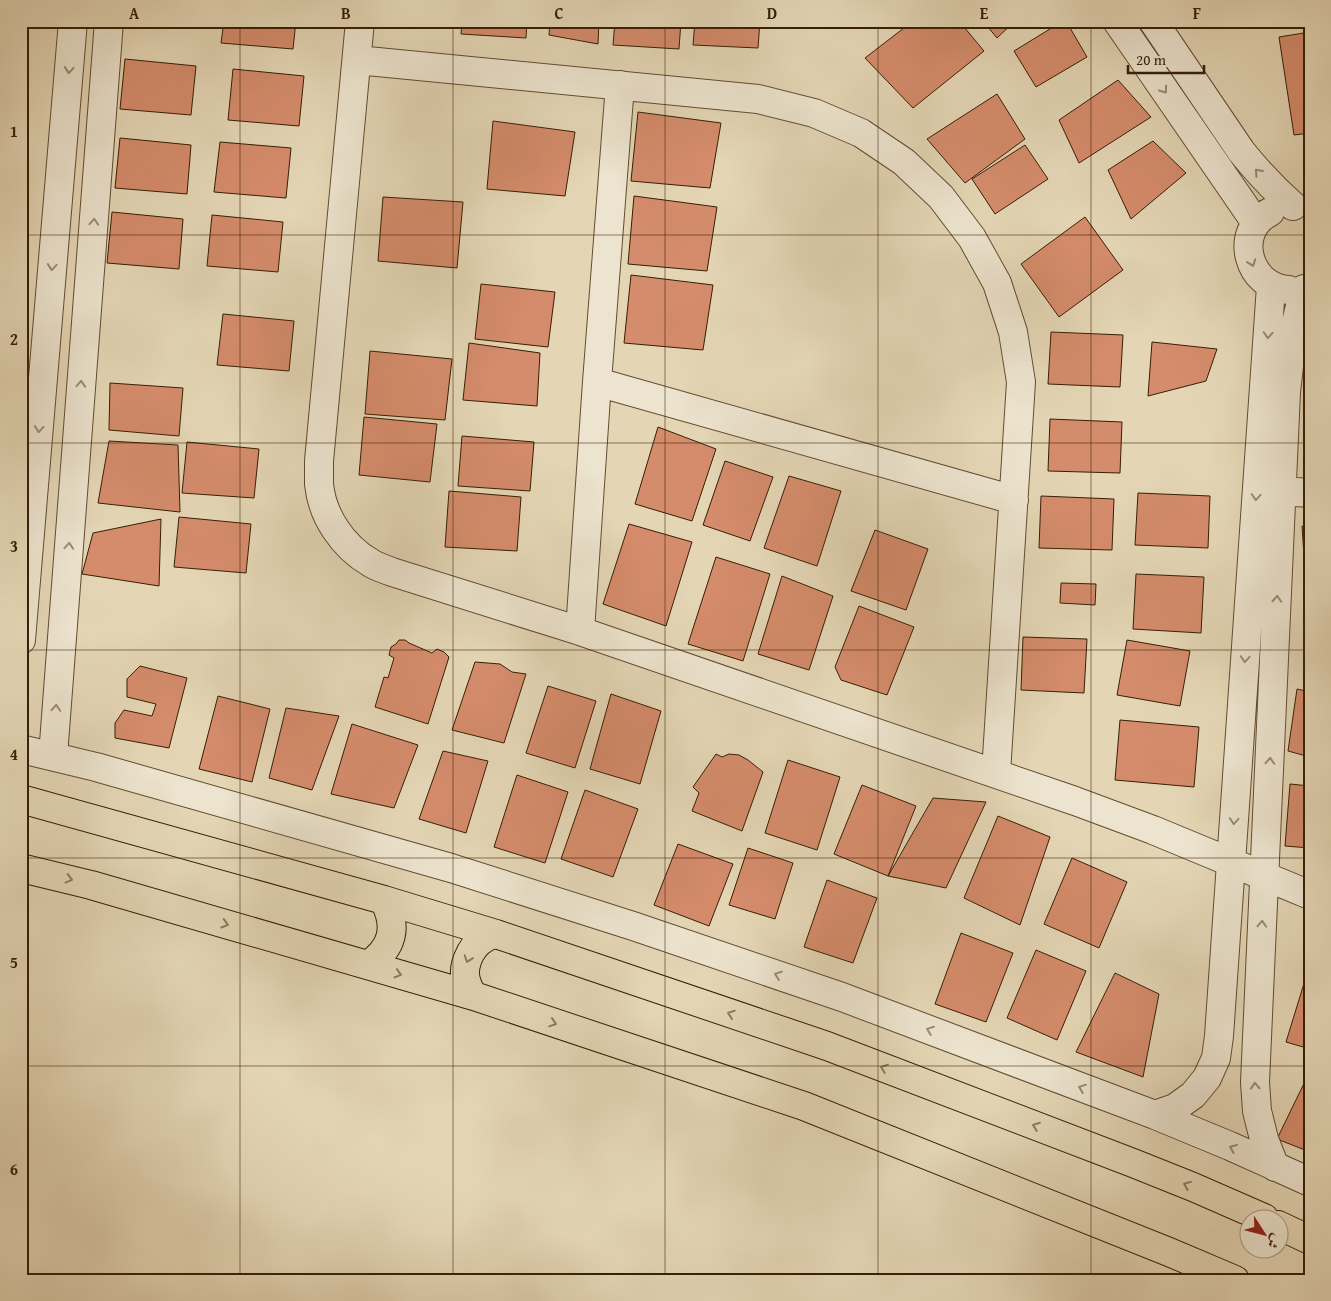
<svg xmlns="http://www.w3.org/2000/svg" width="1331" height="1301" font-family="'Gentium Book Plus',Amiri,serif">
	<rect width="100%" height="100%" fill="#e4d6b5"/>
	<filter id="stains"><feTurbulence type="fractalNoise" baseFrequency=".004" numOctaves="4"/><feColorMatrix values="0 0 0 0 .2 0 0 0 0 .09 0 0 0 0 .02 0 0 0 .5 -.17"/></filter>
	<radialGradient id="worn" r=".72"><stop offset=".6" stop-color="#630" stop-opacity="0"/><stop offset="1" stop-color="#630" stop-opacity=".3"/></radialGradient>
	<path fill="#d58c6c" stroke="#371e03" d="M224,21H296L293,49L221,43Z
		M462,21H527L526,38L461,34Z
		M550,21H599L598,44L549,35Z
		M615,21H681L679,49L613,45Z
		M695,21H760L758,48L693,45Z
		M913,21H959L984,51L913,108L865,58Z
		M983,21H1015L997,38Z
		M1063,21H1066L1087,57L1036,87L1014,51Z
		M1310,32V133L1294,135L1279,37Z
		M125,59L196,66L191,115L120,109Z
		M233,69L304,76L299,126L228,120Z
		M1118,80L1151,117L1079,163L1059,120Z
		M997,94L1025,139L965,183L927,139Z
		M638,112L721,123L710,188L631,181Z
		M493,121L575,132L565,196L487,189Z
		M120,138L191,145L187,194L115,188Z
		M1153,141L1186,173L1131,219L1108,170Z
		M220,142L291,148L286,198L214,192Z
		M1025,145L1048,179L995,214L972,179Z
		M634,196L717,207L707,271L628,264Z
		M383,197L463,202L457,268L378,261Z
		M112,212L183,219L179,269L107,263Z
		M212,215L283,222L278,272L207,266Z
		M1085,217L1123,270L1059,317L1021,264Z
		M631,275L713,285L703,350L624,343Z
		M481,284L555,292L548,347L475,339Z
		M223,314L294,321L289,371L217,365Z
		M1051,332L1123,335L1120,387L1048,384Z
		M1152,342L1217,349L1206,381L1148,396Z
		M469,343L540,353L537,406L463,400Z
		M370,351L452,359L445,420L365,414Z
		M110,383L183,388L179,436L109,430Z
		M364,417L437,424L430,482L359,475Z
		M1050,419L1122,422L1120,473L1048,471Z
		M658,427L716,449L692,521L635,504Z
		M462,436L534,442L530,491L458,486Z
		M109,441L178,445L180,512L98,503Z
		M187,442L259,449L254,498L182,493Z
		M725,461L773,477L750,541L703,525Z
		M789,476L841,491L817,566L764,548Z
		M449,491L521,497L517,551L445,547Z
		M1138,493L1210,496L1208,548L1135,545Z
		M1041,496L1114,499L1112,550L1039,548Z
		M179,517L251,524L246,573L174,567Z
		M161,519L159,586L82,574L93,533Z
		M629,524L692,542L666,626L603,604Z
		M1302,526L1310,528V616H1308Z
		M875,530L928,549L906,610L851,591Z
		M716,557L770,574L743,661L688,644Z
		M1136,574L1204,577L1201,633L1133,629Z
		M782,576L833,596L809,670L758,654Z
		M1061,583L1096,584L1095,605L1060,603Z
		M859,606L914,627L887,695L841,680L835,667Z
		M1023,637L1087,639L1084,693L1021,690Z
		M399,640H405L409,643L432,653L437,649L444,652L449,657L428,724L375,707L384,677L388,678L394,658L389,655L391,647L396,644Z
		M1127,640L1190,651L1180,706L1117,695Z
		M475,662L500,664L512,672L526,674L504,743L452,730Z
		M140,666L187,678L169,748L115,738V723L124,710L152,716L156,704L127,697V679Z
		M548,686L596,701L575,768L526,753Z
		M1297,689L1310,692V757L1288,751Z
		M611,694L661,711L640,784L590,769Z
		M218,696L270,709L252,782L199,769Z
		M286,708L339,716L312,790L269,778Z
		M1120,720L1199,727L1194,787L1115,780Z
		M352,724L418,745L394,808L331,794Z
		M443,751L488,761L466,833L419,819Z
		M716,754L722,757L729,754L739,755L748,760L763,772L742,831L692,811L699,793L693,787Z
		M788,760L840,777L817,850L765,833Z
		M517,775L568,792L545,863L494,847Z
		M1290,784L1310,786V848L1285,846Z
		M862,785L916,806L888,876L834,854Z
		M585,790L638,809L613,877L561,859Z
		M933,798L986,802L946,888L888,876Z
		M998,816L1050,837L1020,925L964,898Z
		M678,844L733,864L709,926L654,905Z
		M748,848L793,863L775,919L729,905Z
		M1072,858L1127,882L1099,948L1044,924Z
		M827,880L877,898L853,963L804,947Z
		M961,933L1013,953L986,1022L935,1004Z
		M1036,950L1086,971L1057,1040L1007,1018Z
		M1310,964V1049L1286,1042Z
		M1115,973L1159,994L1143,1077L1076,1052Z
		M1310,1071V1152L1277,1139Z"/>
	<g fill="none" stroke-linecap="round" stroke-linejoin="round">
		<defs>
			<path id="minor" d="M360,21L319,461C319,468 319,476 319,484C322,516 343,547 371,563C377,567 385,569 392,572L580,631L1075,801L1153,830L1310,895
				M1117,21L1256,223
				M1153,21L1241,151C1257,171 1274,189 1293,206
				M357,60L758,99L814,113L861,133L904,162L941,197L972,238L997,283L1013,332L1021,382L996,773
				M1270,212C1232,231 1248,288 1289,290
				M597,382L1014,500
				M1281,491L1310,493
				M580,631L597,382L620,85
				M21,640L73,21
				M21,749L96,767L451,868L633,926L842,997L1155,1115L1230,1146L1310,1182
				M53,756L109,21
				M1155,1115L1175,1108L1193,1095L1207,1078L1216,1058L1219,1036L1271,286
				M1275,1167L1264,1139L1257,1111L1255,1082L1286,392L1292,340L1304,289"/>
			<path id="major" d="M21,799L384,900L496,934L827,1046L1133,1163L1193,1187L1264,1218
				M21,868L91,885L474,996L804,1106L1169,1252L1235,1280
				M368,965C393,948 398,927 384,900
				M474,996C472,993 469,990 468,986C460,970 469,947 485,938C488,936 492,935 496,934
				M1278,1225L1310,1240"/>
		</defs>
		<use href="#minor" stroke="#624c30" stroke-width="30"/>
		<use href="#major" stroke="#371e03" stroke-width="30"/>
		<use href="#minor" stroke="#ede4cf" stroke-width="28"/>
		<use href="#major" stroke="#e4d6b5" stroke-width="28"/>
	</g>
	<defs><path id="oneway-chevron" d="M-2-3.5L2.5 0L-2 3.5" fill="none" stroke-width="1.6" stroke-linecap="round" stroke-linejoin="round" transform="scale(1.25)"/></defs>
	<g stroke="#9b8b73">
		<use href="#oneway-chevron" transform="translate(69 70) rotate(95)"/>
		<use href="#oneway-chevron" transform="translate(1164 90) rotate(55)"/>
		<use href="#oneway-chevron" transform="translate(1258 172) rotate(-132)"/>
		<use href="#oneway-chevron" transform="translate(94 222) rotate(-86)"/>
		<use href="#oneway-chevron" transform="translate(1252 263) rotate(70)"/>
		<use href="#oneway-chevron" transform="translate(52 267) rotate(95)"/>
		<use href="#oneway-chevron" transform="translate(1268 335) rotate(94)"/>
		<use href="#oneway-chevron" transform="translate(81 384) rotate(-86)"/>
		<use href="#oneway-chevron" transform="translate(39 429) rotate(95)"/>
		<use href="#oneway-chevron" transform="translate(1256 497) rotate(94)"/>
		<use href="#oneway-chevron" transform="translate(69 546) rotate(-86)"/>
		<use href="#oneway-chevron" transform="translate(1277 599) rotate(-87)"/>
		<use href="#oneway-chevron" transform="translate(1245 659) rotate(94)"/>
		<use href="#oneway-chevron" transform="translate(56 708) rotate(-86)"/>
		<use href="#oneway-chevron" transform="translate(1270 761) rotate(-87)"/>
		<use href="#oneway-chevron" transform="translate(1234 821) rotate(94)"/>
		<use href="#oneway-chevron" transform="translate(1262 924) rotate(-87)"/>
		<use href="#oneway-chevron" transform="translate(778 975) rotate(-161)"/>
		<use href="#oneway-chevron" transform="translate(930 1030) rotate(-159)"/>
		<use href="#oneway-chevron" transform="translate(1255 1086) rotate(-93)"/>
		<use href="#oneway-chevron" transform="translate(1082 1088) rotate(-159)"/>
		<use href="#oneway-chevron" transform="translate(1233 1148) rotate(-156)"/>
	</g>
	<g stroke="#8e7a5c">
		<use href="#oneway-chevron" transform="translate(69 879) rotate(15)"/>
		<use href="#oneway-chevron" transform="translate(225 924) rotate(16)"/>
		<use href="#oneway-chevron" transform="translate(468 959) rotate(109)"/>
		<use href="#oneway-chevron" transform="translate(398 974) rotate(17)"/>
		<use href="#oneway-chevron" transform="translate(731 1014) rotate(-161)"/>
		<use href="#oneway-chevron" transform="translate(553 1023) rotate(18)"/>
		<use href="#oneway-chevron" transform="translate(884 1068) rotate(-159)"/>
		<use href="#oneway-chevron" transform="translate(1036 1126) rotate(-159)"/>
		<use href="#oneway-chevron" transform="translate(1187 1185) rotate(-158)"/>
	</g>
	<path fill="none" stroke="#371e03" stroke-width="1" stroke-opacity="0.55" d="M240,21V1280M453,21V1280M665,21V1280M878,21V1280M1091,21V1280M21,235H1310M21,443H1310M21,650H1310M21,858H1310M21,1066H1310"/>
	<rect width="1331" height="1301" fill="none" stroke="#e4d6b5" stroke-width="55"/>
	<g transform="translate(1264 1234) rotate(126)"><circle r="24" fill="#ede4cf" stroke="#a4957d"/>
	<path d="M0-4L9 19L0 12L-9 19Z" fill="#8f2418"/>
	<text y="-8" font-size="14" font-weight="bold" text-anchor="middle" fill="#371e03">ش</text>
	</g>
	<path d="M1128 65v8h76v-8" fill="none" stroke="#371e03" stroke-width="2.5"/>
	<text x="1136" y="65" font-size="15" fill="#371e03" stroke="#ede4cf" stroke-width="4" paint-order="stroke">20 m</text>
	<rect x="28" y="28" width="1276" height="1246" fill="none" stroke="#371e03" stroke-width="2"/>
	<g font-size="16" text-anchor="middle" font-weight="bold" fill="#371e03">
		<text x="134" y="19">A</text>
		<text x="346" y="19">B</text>
		<text x="559" y="19">C</text>
		<text x="772" y="19">D</text>
		<text x="984" y="19">E</text>
		<text x="1197" y="19">F</text>
		<text x="14" y="137">1</text>
		<text x="14" y="345">2</text>
		<text x="14" y="552">3</text>
		<text x="14" y="760">4</text>
		<text x="14" y="968">5</text>
		<text x="14" y="1175">6</text>
	</g>
	<rect width="100%" height="100%" filter="url(#stains)"/>
	<rect width="100%" height="100%" fill="url(#worn)"/>
</svg>
